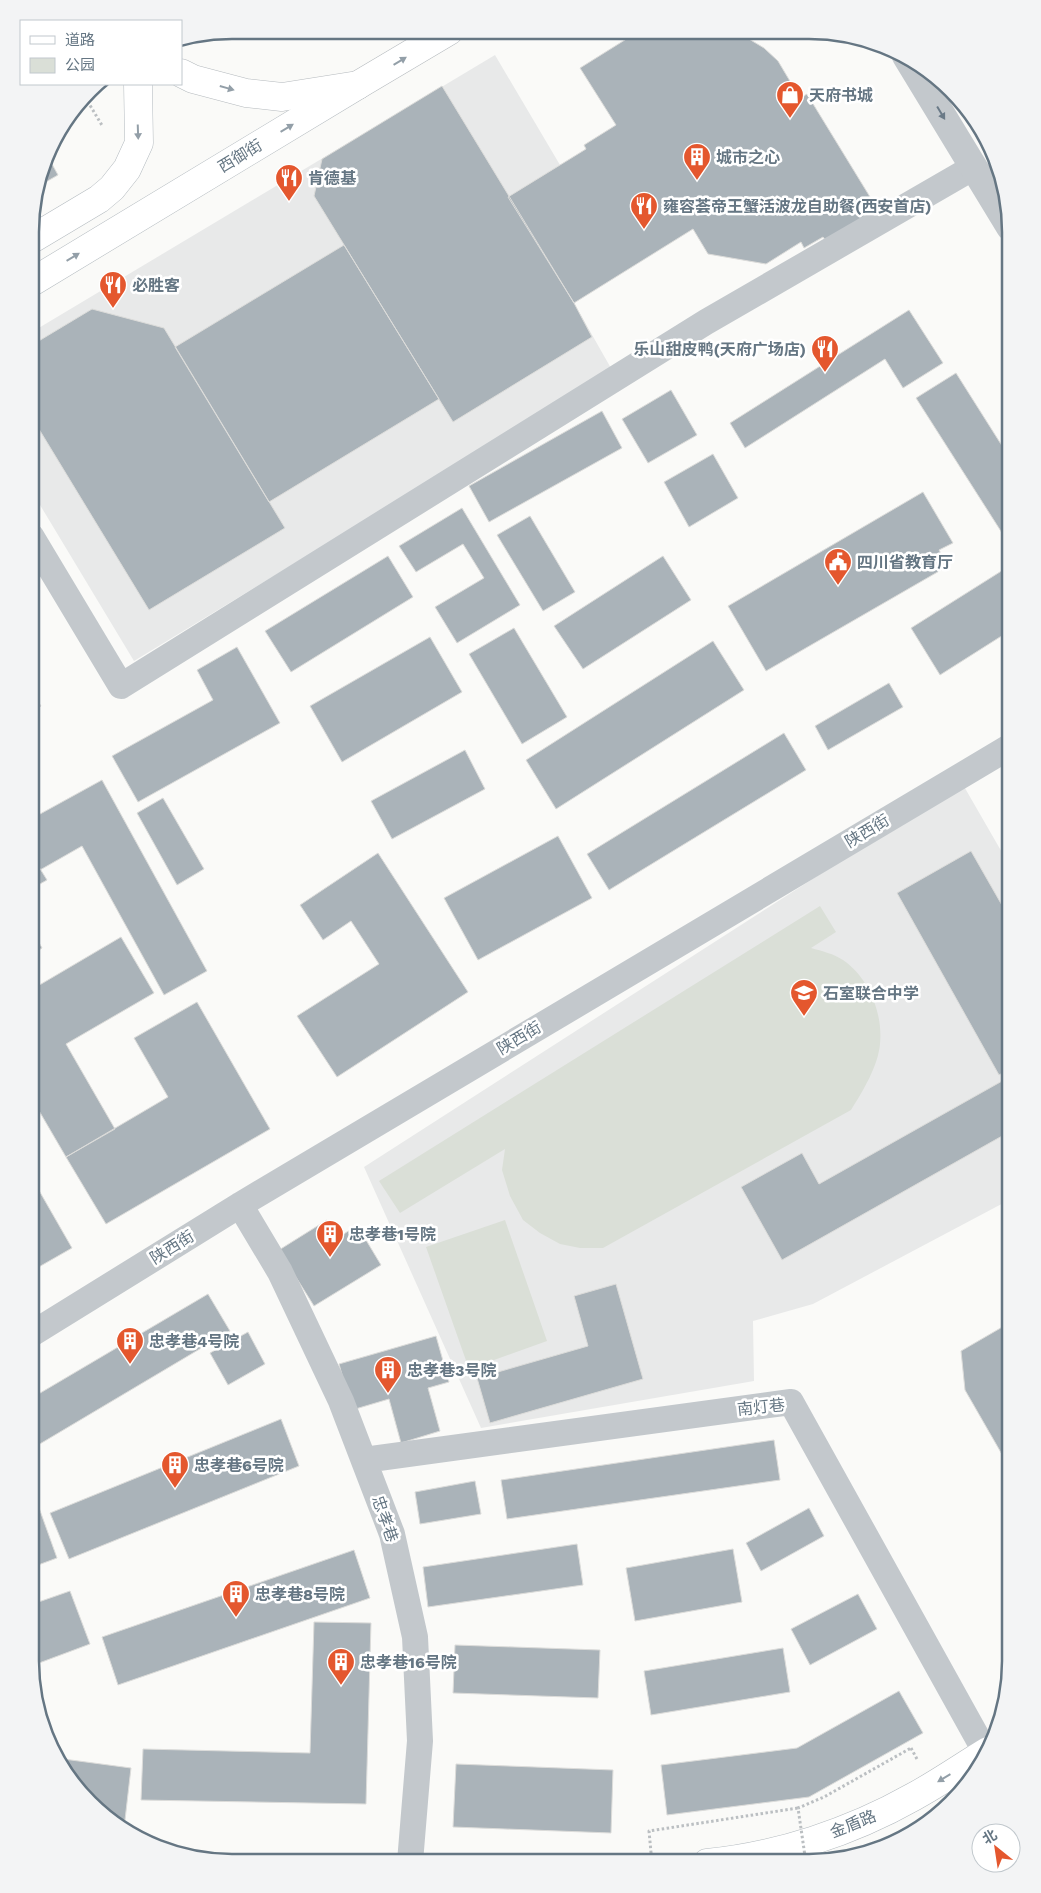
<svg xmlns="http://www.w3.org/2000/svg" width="1041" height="1893" font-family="'Work Sans','Noto Sans SC',sans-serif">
	<rect width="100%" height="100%" fill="#fafaf8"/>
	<path fill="#e8e9e9" d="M495,55L560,165L508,197L574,303L612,370L134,661L31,490L32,332Z
		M962,783L1011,868V1199L813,1304L753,1321L754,1381L481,1428L364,1167Z"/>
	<path fill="#dadfd7" d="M820,906L836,932L811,948C822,951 834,954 843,960C869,978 883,1013 880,1044C878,1066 863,1091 851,1110L603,1248H580L560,1244L540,1233L523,1220L510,1196L502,1170L505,1149L400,1213L379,1181Z
		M505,1220L547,1341L469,1369L426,1247Z"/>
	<path fill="#aab3b9" stroke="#dcdcda" d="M636,33H641L643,35L646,33H739L764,48L778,61L800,98L807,94L878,210L827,242L823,237L804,248L801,242L766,264L708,254L693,229L574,303L508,197L586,149L584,145L616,125L580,68Z
		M442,86L574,303L592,337L453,422L314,196L322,159Z
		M47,155L58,175L37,187Z
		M344,245L439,399L269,502L175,347Z
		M92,309L164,328L285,528L149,610L31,416L32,345Z
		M909,310L943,363L903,388L885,359L745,448L730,423Z
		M956,373L1011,460V547L916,398Z
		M671,390L697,435L648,463L622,419Z
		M602,411L622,448L489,522L469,486Z
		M713,454L738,498L689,527L664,482Z
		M923,492L953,543L939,550L948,566L766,671L728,606Z
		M462,508L520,605L457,643L435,607L484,578L463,544L416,572L399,546Z
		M530,516L575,592L543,611L497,535Z
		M388,556L413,597L291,672L265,631Z
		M663,556L691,600L583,669L554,626Z
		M1011,565V630L940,675L911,628Z
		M514,628L567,717L522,744L469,654Z
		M430,637L462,692L342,762L310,706Z
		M713,641L744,690L556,809L526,760Z
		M237,647L280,723L138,802L112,756L213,700L197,670Z
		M889,683L903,707L828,750L815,726Z
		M31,692L41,706L31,713Z
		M784,733L806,770L609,890L587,854Z
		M465,750L485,789L392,839L371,801Z
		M102,780L207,971L164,995L82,846L40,870L31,854V819Z
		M163,798L204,869L177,885L137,813Z
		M558,836L592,898L478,960L444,898Z
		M971,851L1011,921V1068L999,1075L897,893Z
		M378,853L468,992L337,1077L297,1016L379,964L351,921L323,940L300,905Z
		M31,854L47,880L31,889Z
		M31,929L42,948L31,955Z
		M121,937L154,993L66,1044L115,1129L66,1157L31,1097V990Z
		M197,1002L270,1129L106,1224L66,1157L168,1097L134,1038Z
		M1011,1076V1131L782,1260L741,1187L802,1153L819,1184Z
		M37,1187L72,1248L30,1272L31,1190Z
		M327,1220L338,1238L357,1225L381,1265L314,1306L279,1250Z
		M616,1284L643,1379L490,1423L477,1378L588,1346L574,1296Z
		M208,1294L230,1331L33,1448L30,1443V1399Z
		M1011,1322V1470L965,1390L961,1351Z
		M248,1332L265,1364L228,1385L210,1353Z
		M436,1336L449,1382L428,1388L440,1431L401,1443L389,1399L352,1410L339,1364Z
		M281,1419L299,1466L69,1559L50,1513Z
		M774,1440L780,1480L507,1519L501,1480Z
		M475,1481L481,1514L420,1524L415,1492Z
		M38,1505L57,1558L30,1568V1507Z
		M809,1508L824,1536L761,1571L746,1543Z
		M577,1544L583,1585L428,1607L423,1567Z
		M733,1549L742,1602L635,1621L626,1568Z
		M354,1550L370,1598L118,1685L102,1637Z
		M70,1591L90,1644L31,1666L30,1605Z
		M858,1594L877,1629L810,1665L791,1629Z
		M314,1622L371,1623L366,1804L141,1800L143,1749L310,1753Z
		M455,1645L600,1650L598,1698L453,1693Z
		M783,1648L790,1692L651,1715L644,1671Z
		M899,1691L923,1733L809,1797L667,1815L661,1765L797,1748Z
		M56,1758L131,1768L125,1820L105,1818L99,1813L64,1774Z
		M456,1764L613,1770L611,1833L453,1827Z"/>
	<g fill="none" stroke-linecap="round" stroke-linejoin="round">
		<defs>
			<path id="secondary" d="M32,239L99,199L112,188L127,169L139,143L138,84
				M32,282L358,85
				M707,1863C778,1856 851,1832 913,1797C939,1783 963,1766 988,1751"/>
			<path id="primary" d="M181,73L193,79L246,93L282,97L358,85L449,31"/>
		</defs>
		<use href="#secondary" stroke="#b3babf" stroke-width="29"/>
		<use href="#primary" stroke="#b5babe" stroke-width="29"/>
		<path stroke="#bbbfc2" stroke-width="3" stroke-dasharray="2.5 2.5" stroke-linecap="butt" d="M223,35L226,31
			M85,97L103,127
			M911,1748L918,1761
			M652,1863L649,1831L798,1808"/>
		<path stroke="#c3c8cc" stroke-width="26" d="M31,536L121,686L706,322L974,167
			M240,1205L280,1272L341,1401L392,1534L415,1637L420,1741L410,1862
			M30,1335L240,1205L1011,746
			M364,1460L791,1402L986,1753"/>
		<path stroke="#c3c8cc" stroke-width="28" d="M906,56L1010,227"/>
		<use href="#secondary" stroke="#fff" stroke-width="28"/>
		<use href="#primary" stroke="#fff" stroke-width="28"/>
		<path stroke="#bbbfc2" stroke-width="3" stroke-dasharray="2.5 2.5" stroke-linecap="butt" d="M806,1863L798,1808L824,1797L911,1748"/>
	</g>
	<defs><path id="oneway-solid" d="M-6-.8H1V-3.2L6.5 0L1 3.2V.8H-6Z" transform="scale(1.25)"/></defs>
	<g fill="#939fa8">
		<use href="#oneway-solid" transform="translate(400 61) rotate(-31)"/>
		<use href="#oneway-solid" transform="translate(227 88) rotate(16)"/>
		<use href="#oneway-solid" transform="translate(287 128) rotate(-31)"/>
		<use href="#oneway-solid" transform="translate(138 132) rotate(88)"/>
		<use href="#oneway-solid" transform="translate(73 257) rotate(-31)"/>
		<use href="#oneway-solid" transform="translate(944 1778) rotate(149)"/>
	</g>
	<use fill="#6a7a87" href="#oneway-solid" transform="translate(941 113) rotate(59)"/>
	<defs>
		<symbol id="shop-pin" viewBox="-11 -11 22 30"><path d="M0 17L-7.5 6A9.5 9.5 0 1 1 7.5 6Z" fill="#e4572e" stroke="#fff"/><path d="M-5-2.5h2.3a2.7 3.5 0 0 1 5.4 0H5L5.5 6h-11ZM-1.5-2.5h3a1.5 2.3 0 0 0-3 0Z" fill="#fff"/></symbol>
		<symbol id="building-pin" viewBox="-11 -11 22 30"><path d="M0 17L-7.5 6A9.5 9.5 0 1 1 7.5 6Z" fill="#e4572e" stroke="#fff"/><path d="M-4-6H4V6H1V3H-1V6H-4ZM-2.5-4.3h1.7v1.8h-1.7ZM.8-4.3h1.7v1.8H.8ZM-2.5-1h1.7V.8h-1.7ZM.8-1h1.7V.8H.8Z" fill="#fff"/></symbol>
		<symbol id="restaurant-pin" viewBox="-11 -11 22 30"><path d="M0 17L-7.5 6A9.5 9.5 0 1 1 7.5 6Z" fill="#e4572e" stroke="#fff"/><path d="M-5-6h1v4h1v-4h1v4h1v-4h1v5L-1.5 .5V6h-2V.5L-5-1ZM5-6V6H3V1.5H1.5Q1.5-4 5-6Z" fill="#fff"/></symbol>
		<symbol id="civic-pin" viewBox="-11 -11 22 30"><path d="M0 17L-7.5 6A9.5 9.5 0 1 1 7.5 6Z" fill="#e4572e" stroke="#fff"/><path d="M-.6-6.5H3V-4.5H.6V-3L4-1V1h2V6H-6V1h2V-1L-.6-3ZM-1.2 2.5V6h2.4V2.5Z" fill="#fff"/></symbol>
		<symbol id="school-pin" viewBox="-11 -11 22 30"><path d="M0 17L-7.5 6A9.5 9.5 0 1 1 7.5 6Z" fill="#e4572e" stroke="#fff"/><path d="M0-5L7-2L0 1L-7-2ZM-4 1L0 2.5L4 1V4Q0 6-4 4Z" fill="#fff"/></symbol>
	</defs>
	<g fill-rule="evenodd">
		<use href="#shop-pin" x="774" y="79" width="32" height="43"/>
		<use href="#building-pin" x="681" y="141" width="32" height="43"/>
		<use href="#restaurant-pin" x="273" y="162" width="32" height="43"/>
		<use href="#restaurant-pin" x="628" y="190" width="32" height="43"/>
		<use href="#restaurant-pin" x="97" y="269" width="32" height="43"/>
		<use href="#restaurant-pin" x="809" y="333" width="32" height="43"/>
		<use href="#civic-pin" x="822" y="546" width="32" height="43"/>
		<use href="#school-pin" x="788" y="977" width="32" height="43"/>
		<use href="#building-pin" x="314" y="1218" width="32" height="43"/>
		<use href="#building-pin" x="114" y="1325" width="32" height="43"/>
		<use href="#building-pin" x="372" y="1354" width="32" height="43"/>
		<use href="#building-pin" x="159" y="1449" width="32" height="43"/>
		<use href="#building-pin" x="220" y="1578" width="32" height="43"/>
		<use href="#building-pin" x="325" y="1646" width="32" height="43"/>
	</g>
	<g text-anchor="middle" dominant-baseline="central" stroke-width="5" stroke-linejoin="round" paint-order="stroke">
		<g font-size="16" font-weight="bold" fill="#657683" stroke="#fff" text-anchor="start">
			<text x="809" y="95">天府书城</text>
			<text x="716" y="157">城市之心</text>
			<text x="308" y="178">肯德基</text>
			<text x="663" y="206">雍容荟帝王蟹活波龙自助餐(西安首店)</text>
			<text x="132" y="285">必胜客</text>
			<text x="806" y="349" text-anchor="end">乐山甜皮鸭(天府广场店)</text>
			<text x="857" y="562">四川省教育厅</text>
			<text x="823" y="993">石室联合中学</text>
			<text x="349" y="1234">忠孝巷1号院</text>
			<text x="149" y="1341">忠孝巷4号院</text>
			<text x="407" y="1370">忠孝巷3号院</text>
			<text x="194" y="1465">忠孝巷6号院</text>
			<text x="255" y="1594">忠孝巷8号院</text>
			<text x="360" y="1662">忠孝巷16号院</text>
		</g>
		<g font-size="16" fill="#657683" stroke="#fff">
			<text transform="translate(240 156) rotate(-31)">西御街</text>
			<text transform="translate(867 831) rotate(-31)">陕西街</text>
			<text transform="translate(519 1038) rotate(-31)">陕西街</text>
			<text transform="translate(172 1247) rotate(-32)">陕西街</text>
			<text transform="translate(761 1407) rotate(-6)">南灯巷</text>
			<text transform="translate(385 1519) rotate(71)">忠孝巷</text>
			<text transform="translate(853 1824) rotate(-22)">金盾路</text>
		</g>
	</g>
	<path d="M0 0H1041V1893H0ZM232 39H809A193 193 0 0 1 1002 232V1661A193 193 0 0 1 809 1854H232A193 193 0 0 1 39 1661V232A193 193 0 0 1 232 39Z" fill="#f3f4f5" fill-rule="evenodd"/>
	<path fill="none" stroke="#657683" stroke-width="2.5" d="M232 39H809A193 193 0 0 1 1002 232V1661A193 193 0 0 1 809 1854H232A193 193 0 0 1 39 1661V232A193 193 0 0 1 232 39Z"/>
	<rect x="20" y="20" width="162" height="65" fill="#ffffff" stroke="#c1c8cd"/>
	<rect x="30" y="36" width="25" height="8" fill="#ffffff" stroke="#c1c8cd"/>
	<text x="65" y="45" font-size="15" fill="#657683">道路</text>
	<rect x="30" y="58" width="25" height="15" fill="#dadfd7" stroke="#c1c8cd"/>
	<text x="65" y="70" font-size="15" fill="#657683">公园</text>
	<g transform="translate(996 1848) rotate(330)"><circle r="24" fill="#ffffff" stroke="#c1c8cd"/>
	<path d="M0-4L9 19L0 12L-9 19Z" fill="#e4572e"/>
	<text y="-8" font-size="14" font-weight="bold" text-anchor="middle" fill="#657683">北</text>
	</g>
</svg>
